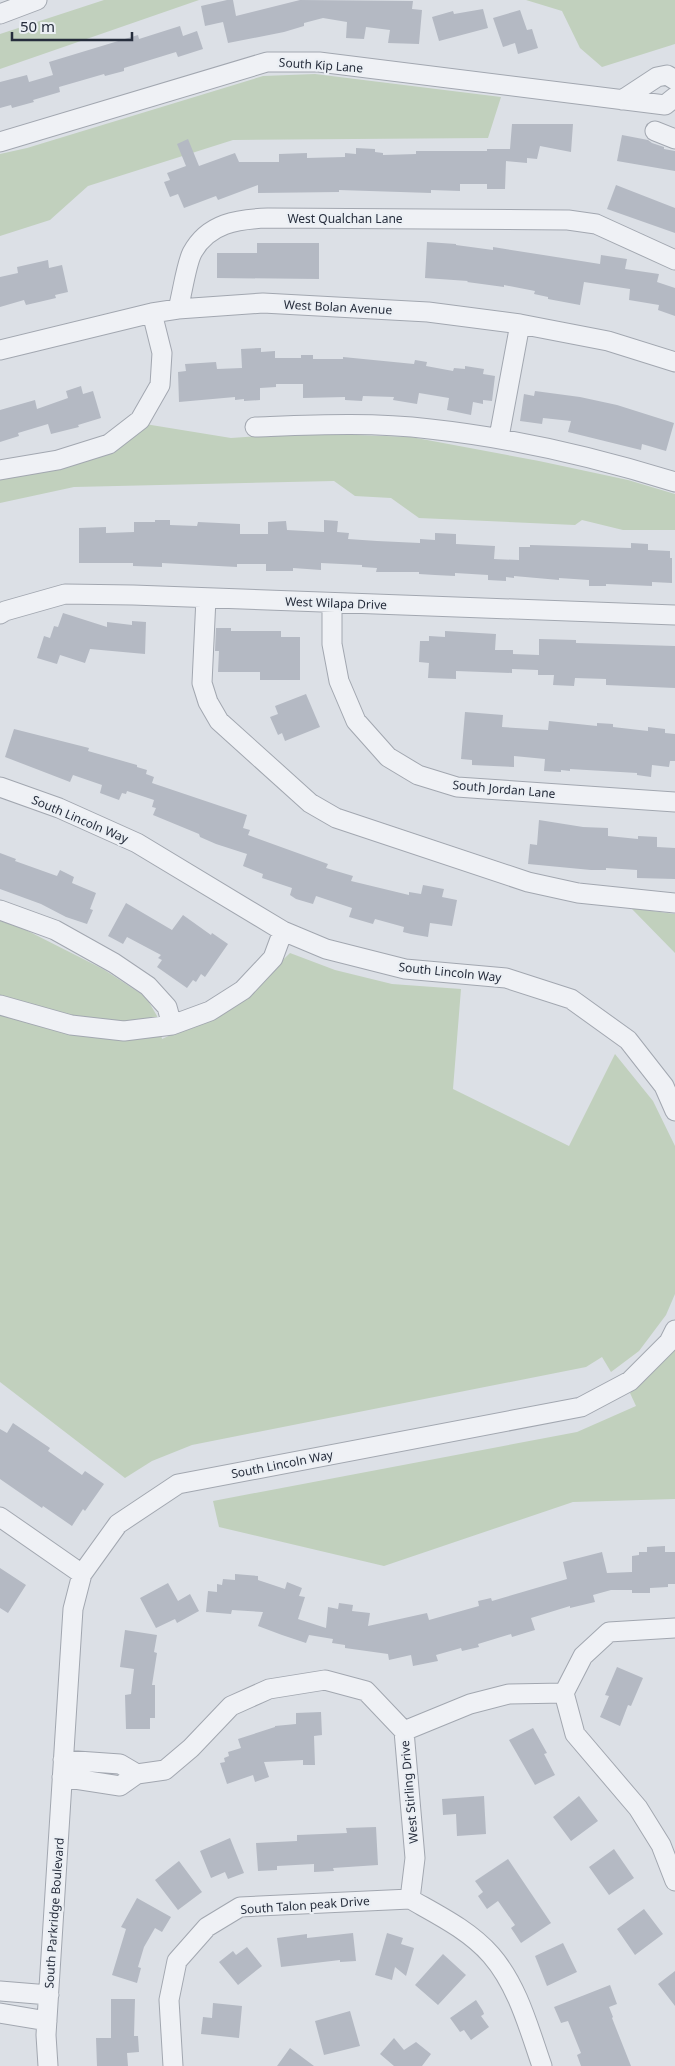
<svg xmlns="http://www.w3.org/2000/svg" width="675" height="2066" font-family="'Noto Sans',sans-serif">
	<rect width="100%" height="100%" fill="#dce0e6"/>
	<path fill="#c1d0bd" d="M104,0H199L0,69V34Z
		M526,0H675V44L602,67L580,48L562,11Z
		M315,74L501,97L488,138L233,140L88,186L50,220L0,236V154L27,148L263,76Z
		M145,424L231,438L302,433L411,437L539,461L628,480L675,494V530H623L582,520L575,525L419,518L391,498L355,496L334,481L74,487L0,503V479L62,468L115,452Z
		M631,908L675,914V953Z
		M0,921L22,928L103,969L146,997L157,1016L162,1039L237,1005L290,953L335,970L392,984L461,989L453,1089L569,1146L615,1054L653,1101L675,1146V1294L666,1315L639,1351L611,1372L602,1357L586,1367L192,1445L152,1461L125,1478L0,1382Z
		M675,1350V1499L573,1502L384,1566L219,1527L213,1501L577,1432L636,1406L630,1393Z"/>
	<path fill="#b4b9c3" d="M227,0H233L236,16L300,0L413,1L412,9L422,10L419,44L388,43L390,30L366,27L364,39L346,38L347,22L323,18L304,23V26L284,32L228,43L223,22L205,26L201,6Z
		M483,9L488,28L439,41L432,17L453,11L454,14Z
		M520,10L527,30L532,29L538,48L518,54L515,43L503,47L493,18Z
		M180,26L183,36L197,31L203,49L178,57L176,52L124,68V71L105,76L104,74L59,87L60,92L33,100L34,102L12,108L11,105L0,108V82L27,75L29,82L53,75L49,62L138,35L139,39Z
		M512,124H573L571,152L540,146L537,159L527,158V163L506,161L505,189H487V184H460V191L431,190V193L339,190V192L258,193V185L218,200L216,196L184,208L178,194L170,197L164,182L170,180L167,173L186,166L177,144L188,139L199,166L235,153L239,162H279V154L307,153V158L345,157V153L356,154V148L375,149V152L383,153V155L416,154V151H487V149H510Z
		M622,135L648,140L652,143L664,147V149L675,151V171L617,161Z
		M616,185L675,208V233L607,209Z
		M427,242L456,244V245L493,250V247L600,264L601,255L627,259L625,269L659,274L657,282L675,288V316L658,310L659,305L629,300L630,289L584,282L580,305L548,299V297L534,294L535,291L504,285V287L467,282L468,281L425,278Z
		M257,243H319V279L217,278V253H257Z
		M48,260L49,268L62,265L68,292L55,295L56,298L39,302L26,305L24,300L0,307V277L18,273L17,267Z
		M261,348V352L275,351V358H301V355H313V359H343V357L414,364L415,360L427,362L426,366L453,371L454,368L465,369V366L484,369L483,374L495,376L492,401L483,400V404L473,402L471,415L447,410L449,398L419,393L417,404L393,400L394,397L363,396L362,401L345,400V397L303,398V384H276V387L260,388V400L244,401V399L235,400V397L179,402L178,372L186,371L185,364L216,362L217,369L242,368L241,349Z
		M81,386L83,394L93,391L101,418L78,425L79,427L51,434L48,424L18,433L19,436L0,442V410L35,400L37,409L68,398L66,391Z
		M535,391L580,397L617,405L674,423L666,451L642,444L641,450L568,432L571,421L543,418L542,424L520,421L524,394L534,396Z
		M155,520H170V525L197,526L198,522L240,524V534H268V522L286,521L287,530L324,532V520L338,521L337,532L349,533L348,539L377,541L420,543V539L435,540V533L456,534V544L495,546L494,559L519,560V547H530V545L631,548V543L648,544V550L670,551V558H672V583L652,582V586L606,584V586H589V580L559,578V580L514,576V578L506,577V581L488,580V575L455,573V576L435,575L419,574V572H376L377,568L362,567V565L321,563V570L293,568V571H266V564H237V567L162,563V567L133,566V563H79V528L106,527V533L134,532V522H155Z
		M63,613L107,627V622L132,625V621L146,622L145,654L90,649L85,663L60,655L57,664L37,658L44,636L50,638L54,626L58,627Z
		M216,628H231V631H281V637H300V680H260V672H218L219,651H215Z
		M445,631L496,634L495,650H513V654L539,655V639L576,640V643L675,646V688L606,685V679L575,678L574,686L553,685L554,675H538V670L512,669V673L456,671V679L428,678L429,663L419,662L420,641H429V636L445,637Z
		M306,694L320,727L285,741L282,733L278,735L270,717L278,714L275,706Z
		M465,712L503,715L502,727L548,730L549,721L597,726V723L613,724V727L648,731V727L665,729V733L675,734V761H670L669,767L652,765L651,777L637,775V773L570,769V771L561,770V772L544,771L545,759L514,756V767L472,765V760L461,759Z
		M14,729L89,748L88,751L137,765V767L147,770L146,774L154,777L152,783L247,815L243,828L250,830L248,835L328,864L326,868L353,876L351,881L409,895V892L421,894L423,885L444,889L442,897L457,900L452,926L430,923L428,937L411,934L403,932L404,927L375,919L373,924L349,917L352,908L316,896L313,904L296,899L290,895L292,888L262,878L263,874L243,866L247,854L216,844L200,837L199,834L153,815L156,808L152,807L154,800L127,791L126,794L122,793L119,800L100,793L102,785L73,775L70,782L5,757Z
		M539,820L583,827L608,828V836L638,839V836L657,837V847L675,848V879L637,878V870L606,868V870H591L528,864L530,844L537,845Z
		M0,853L16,859L15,861L57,876L60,870L74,877L72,883L96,893L90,909L93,910L87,924L66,917L41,904L0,889Z
		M126,903L172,930L183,915L211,935L212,933L228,944L205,977L201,974L196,982L193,980L187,988L157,967L162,960L158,958L161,955L127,937L123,944L108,936Z
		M13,1423L50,1448L48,1451L82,1475L85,1471L104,1484L85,1511L83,1509L72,1526L43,1506L42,1508L0,1479V1429L7,1433Z
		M665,1546V1552H675V1584H668V1587L650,1588V1593H632V1590H611L593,1595L595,1602L570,1608V1606L531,1618L535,1630L512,1637L511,1634L478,1644L479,1647L462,1651L461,1648L436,1655L438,1661L413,1666L411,1655L389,1660L388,1654L345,1648V1645L332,1643L333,1639L309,1635L306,1643L282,1635L258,1626L263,1612L232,1610L231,1614L206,1612L208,1591L217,1592V1584L222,1585L223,1579L235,1580V1574L258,1576V1580L285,1589L287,1582L302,1588L299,1596L305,1597L298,1619L326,1628L328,1607L338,1609L339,1603L353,1605L352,1611L370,1613L368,1626L427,1613L429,1620L479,1606L478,1601L491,1598L492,1601L567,1579L563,1562L602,1552L607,1573L632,1572V1556L639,1555V1552H647V1547Z
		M0,1568L26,1585L8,1613L0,1608Z
		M168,1583L178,1601L190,1594L199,1611L177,1623L175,1619L156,1628L140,1598Z
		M125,1630L157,1635L154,1652L157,1653L152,1685H155V1718H150V1729H126L125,1695L131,1694L134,1669L120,1667Z
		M617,1667L643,1678L631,1706L628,1705L620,1726L600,1717L609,1696L605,1695Z
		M321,1712L322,1735L314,1736L315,1765H303V1760L264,1762L269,1777L255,1782L253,1775L227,1784L220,1763L225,1762L224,1758L229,1756L228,1752L241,1748L238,1739L275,1727V1726L296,1724V1713Z
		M533,1728L547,1753L544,1754L555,1775L535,1785L509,1740Z
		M484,1796L486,1834L457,1836L456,1814L443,1815L442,1799Z
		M579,1796L598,1821L571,1841L553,1817Z
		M376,1827L378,1865L333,1868L334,1871L314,1872V1864L277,1866V1870L258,1871L256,1843L297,1841V1835L347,1833L346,1828Z
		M230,1838L244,1873L228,1879L225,1872L211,1878L200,1851Z
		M614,1849L634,1878L609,1895L589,1867Z
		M508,1859L551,1923L521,1943L511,1928L515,1925L498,1901L487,1909L478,1896L483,1892L475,1881Z
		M179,1861L202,1892L178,1910L155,1880Z
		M137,1898L171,1917L162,1932L155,1928L144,1947L138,1967L141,1968L137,1983L112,1975L126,1929L121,1927Z
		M644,1909L663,1934L635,1955L617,1929Z
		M353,1933L356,1961L340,1962V1960L281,1967L277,1938L307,1934V1938Z
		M387,1933L403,1938L401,1944L414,1948L406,1976L395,1967L392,1980L375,1975Z
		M563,1943L577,1972L547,1986L535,1956Z
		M247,1947L262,1966L238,1985L219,1962L233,1951L236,1955Z
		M443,1954L466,1975L438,2005L415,1985Z
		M675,1971V2006L658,1984Z
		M610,1985L617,2004L609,2007L613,2017L612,2018L631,2066H581L577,2055L581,2053L568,2021L561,2023L554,2007Z
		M111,1999H135L134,2036H138L139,2052L127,2053L128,2066H97L96,2038H111Z
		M476,2000L483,2011L484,2014L481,2016L489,2027L471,2040L464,2030L460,2032L450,2018Z
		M213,2003L242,2006L239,2038L201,2034L203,2017L212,2018Z
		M350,2011L360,2046L324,2055L315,2021Z
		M394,2038L404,2050L416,2042L431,2054L422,2066H394L380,2054Z
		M290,2048L314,2066H277Z"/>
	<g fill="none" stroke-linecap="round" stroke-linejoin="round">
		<defs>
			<path id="minor" d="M0,14L37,0
				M622,100L657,77L667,75L675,80
				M655,131L675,139
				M0,142L267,62H319L665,105L675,97
				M178,309C182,295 186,265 192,253C208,223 238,219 268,218L568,220L596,224L675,260
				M0,350L152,313L178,309L263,303L428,312L520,324L608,341L675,362
				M255,427C313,425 372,422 430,429C513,438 595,457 675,482
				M499,437L520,324
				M0,470L58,460L109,444L140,420L160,385L162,353L152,313
				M206,598L202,683L208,702L219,721L310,803L336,818L528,882L578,893L675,903
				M332,603V644L339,681L356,721L388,757L418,775L457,787L675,802
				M0,614L5,611L65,594L133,595L675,615
				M0,787L59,808L137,843L283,931L326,949L405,969L506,978L571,999L628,1040L664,1086L675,1111
				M0,910L55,930L114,963L148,986L167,1007L172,1025
				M0,1005L71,1025L124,1031L172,1025L210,1011L243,990L273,958L283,931
				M0,1517L82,1574
				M564,1693L575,1734L638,1808L661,1845L675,1881
				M564,1693L583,1656L609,1632L675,1628
				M404,1731L470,1704L509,1694L564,1693
				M63,1760L120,1764L137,1774
				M62,1777L120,1786L137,1774L165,1770L191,1748L231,1706L269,1689L325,1680L366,1691L404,1731L415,1858L410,1899
				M410,1899C438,1915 469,1930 491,1955C518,1986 529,2029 542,2066
				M0,1991L49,1995
				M0,2013L47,2021
				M48,2066L46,2035L73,1609L82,1574L118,1524L178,1484L581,1407L630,1381L669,1342L675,1330
				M173,2066L169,2000L177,1961L207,1927L240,1907L410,1899"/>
		</defs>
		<use href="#minor" stroke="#a2a7b0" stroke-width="21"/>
		<use href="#minor" stroke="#eff1f5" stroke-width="19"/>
	</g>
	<g text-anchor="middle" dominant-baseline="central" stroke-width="4.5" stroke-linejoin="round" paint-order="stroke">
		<g font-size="12" fill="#262d3c" stroke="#ebeff4">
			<text transform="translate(321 65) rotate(4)">South Kip Lane</text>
			<text x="345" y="218">West Qualchan Lane</text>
			<text transform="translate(338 307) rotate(3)">West Bolan Avenue</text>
			<text transform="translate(336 603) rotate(2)">West Wilapa Drive</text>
			<text transform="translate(504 789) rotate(5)">South Jordan Lane</text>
			<text transform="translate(80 819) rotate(23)">South Lincoln Way</text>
			<text transform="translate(450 972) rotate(6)">South Lincoln Way</text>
			<text transform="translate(282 1464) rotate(-11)">South Lincoln Way</text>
			<text transform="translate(409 1792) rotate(-95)">West Stirling Drive</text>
			<text transform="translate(305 1905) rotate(-4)">South Talon peak Drive</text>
			<text transform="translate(54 1913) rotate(-86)">South Parkridge Boulevard</text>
		</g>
	</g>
	<path d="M12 32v8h120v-8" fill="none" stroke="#262d3c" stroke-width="2.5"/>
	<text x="20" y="32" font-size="15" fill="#262d3c" stroke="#ebeff4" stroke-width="4" paint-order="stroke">50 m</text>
</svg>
